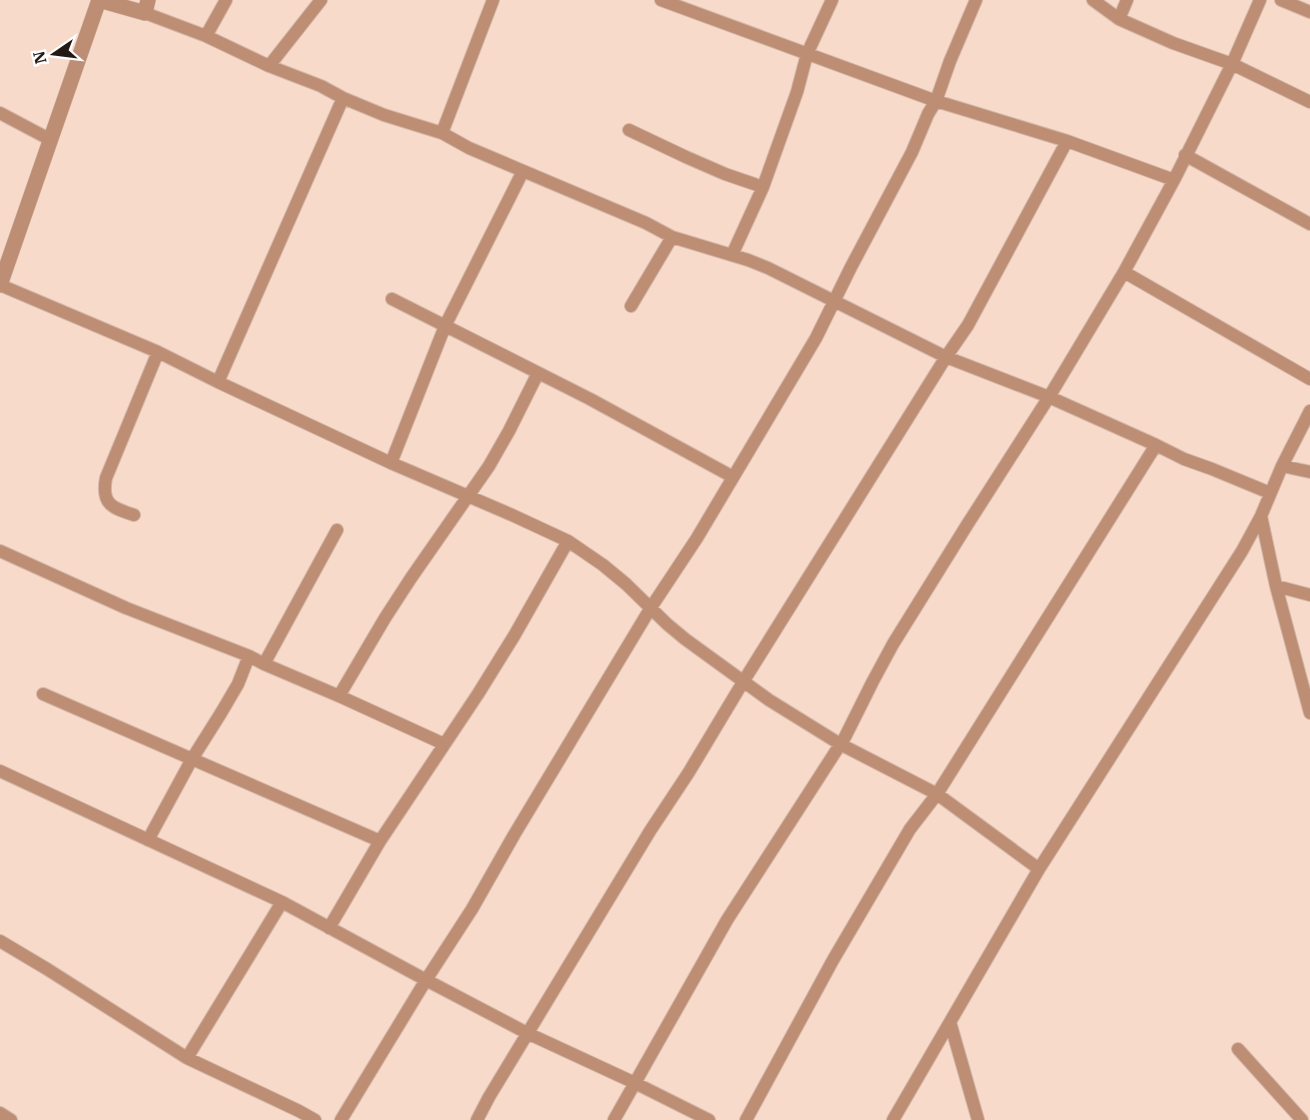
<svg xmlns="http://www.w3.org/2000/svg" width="1310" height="1120" font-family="'IBM Plex Serif',serif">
	<rect width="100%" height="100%" fill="#f8daca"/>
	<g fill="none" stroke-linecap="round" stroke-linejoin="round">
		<defs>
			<path id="minor" d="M661,0L936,101L1067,141L1174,180
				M1093,0L1119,19L1173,43L1232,64L1310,102
				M1281,0L1310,12
				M145,13L206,36L269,66L321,86L343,98L384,115L442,133L469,148L646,223L672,237L748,260L768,268L946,357L1049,397L1156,445L1184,459L1212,469L1270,493
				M1119,19L1127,0
				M206,36L226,0
				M269,66L321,0
				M0,113L51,140
				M629,130L686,157L725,174L763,187
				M442,133L493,0
				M1185,155L1310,224
				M732,255L763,187L797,92L807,54L832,0
				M1124,272L1310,379
				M0,285L158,352L218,382L391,463L512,515L568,541L603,565L626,584L667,624L685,639L769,700L840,744L937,794L1039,869
				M392,299L590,399L733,477
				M631,306L672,237
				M218,382L343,98
				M391,463L445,326L523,171
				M1282,466L1310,472
				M134,515C112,508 101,504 106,478L158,352
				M1261,516L1276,586L1310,713
				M0,551L126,608L249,656L264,664L339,696L444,744
				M1276,586L1310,595
				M264,664L337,530
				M43,694L380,841
				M339,696L385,618L411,578L489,466L509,431L538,373
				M0,771L282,902L426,980L527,1033L635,1083L709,1120
				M148,840L192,759L221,713L238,684L249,656
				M329,928L380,841L478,694L514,636L568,541
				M0,941L47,969L187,1058L299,1111L315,1120
				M950,1022L978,1120
				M1238,1049L1302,1120
				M187,1058L282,902
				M0,1113L11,1120
				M341,1120L426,980L472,909L514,835L650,609L697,538L816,338L851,267L912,152L928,114L936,101L950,61L976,0
				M477,1120L489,1097L650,831L689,772L743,682L946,357L968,325L1067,141
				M614,1120L727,920L845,737L873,681L893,644L967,525L1049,397L1124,272L1174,180L1232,64L1260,0
				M746,1120L833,960L910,829L937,794L1156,445
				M893,1120L1039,869L1242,551L1261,516L1282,466L1310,411"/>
			<path id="tertiary" d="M0,285L99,0L145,13L148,0"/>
		</defs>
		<use href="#minor" stroke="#d2b7a9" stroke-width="14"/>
		<use href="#tertiary" stroke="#d2b7a9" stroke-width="16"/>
		<use href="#minor" stroke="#bd8e73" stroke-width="12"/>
		<use href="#tertiary" stroke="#bd8e73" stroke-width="15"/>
	</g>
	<g transform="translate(54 54) rotate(256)" stroke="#ffffff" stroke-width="4.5" paint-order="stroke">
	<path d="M0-4.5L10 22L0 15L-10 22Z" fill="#241a14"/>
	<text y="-9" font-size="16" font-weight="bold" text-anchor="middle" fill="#241a14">N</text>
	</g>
</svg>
